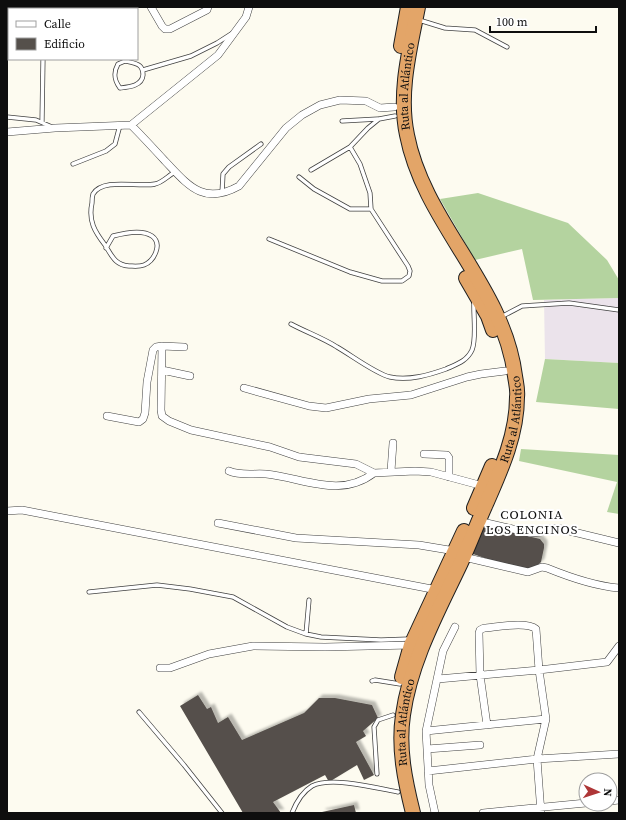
<svg xmlns="http://www.w3.org/2000/svg" width="626" height="820" font-family="'Source Serif 4',serif">
	<defs>
		<filter id="shadow"><feDropShadow dx="3.5" dy="-3.5" stdDeviation="1" flood-color="#0004"/></filter>
	</defs>
	<rect width="100%" height="100%" fill="#fdfbf0"/>
	<path fill="#ebe3eb" d="M619,298V363L545,359L544,300Z"/>
	<path fill="#b4d39f" d="M478,193L568,223L607,260L619,280V298L533,300L522,249L475,260L440,199Z
		M545,359L619,363V409L536,402Z
		M521,449L619,455V514L607,512L617,482L519,461Z"/>
	<path fill="#55504b" filter="url(#shadow)" d="M482,525L540,539L544,544V548L541,562L536,567L530,570L502,564L470,553Z
		M198,695L207,709L211,707L218,723L228,717L242,740L304,713L319,698H335L372,705L378,718L363,731L366,736L356,742L374,775L364,780L357,765L329,782L325,775L273,802L281,813H243L180,706Z
		M354,805L356,813H322V812Z"/>
	<g fill="none" stroke-linecap="round" stroke-linejoin="round">
		<defs>
			<path id="lane" d="M43,9V7
				M419,20L445,28L475,30L507,47
				M125,61C130,62 137,63 140,66C143,69 143,72 143,75C142,86 129,87 120,88C114,80 113,73 118,64Z
				M143,70L191,56L217,43L231,34
				M7,117L36,120L52,127
				M342,121L378,119
				M42,122L43,59
				M73,164L106,151L115,144L120,125
				M311,170L350,147L368,128L379,119L395,116
				M299,177L314,189L350,209H371
				M222,193L223,174L229,167L261,144
				M269,239L350,272L382,281H402L409,276L410,271L408,266L371,209L370,193L360,164L350,147
				M106,248L113,236C124,233 142,229 152,236C163,244 154,261 144,265C139,267 133,266 129,266C115,265 112,256 105,245C95,232 88,221 92,203C92,201 92,197 93,194C103,177 140,188 155,184C162,183 169,175 175,172
				M501,317L522,306L569,303L619,310
				M291,324C306,332 323,338 337,347C351,355 376,374 390,377C409,381 429,375 446,369C457,364 467,361 472,350C477,338 473,315 474,301
				M89,592L157,585L190,589L233,597L287,627L306,634L321,637L381,640L409,639
				M306,634L309,600
				M372,681L375,680L400,684
				M139,712L184,765L222,813
				M377,774L374,727L378,720L393,715
				M292,813C296,803 302,792 312,786C331,776 377,788 398,792"/>
			<path id="street" d="M151,7L162,26L165,29H170L207,10L208,7
				M131,125C143,137 154,149 165,161C188,185 203,206 239,186L286,128L302,115L320,105L340,100L366,101L380,108L394,107
				M7,132L55,128L131,125L218,55L246,17L249,7
				M162,346L184,347
				M162,370L190,376
				M244,388L309,406L326,408L369,399L411,395L467,377L481,374L505,371
				M107,416L139,422L143,419L145,413L147,382L153,350L156,347L162,346L161,410L162,416L169,421L191,430L270,447L299,457L356,464L374,473L415,471L431,472L483,486
				M424,454L447,455L449,458V477
				M229,471C241,476 254,473 266,474C304,478 340,499 374,473
				M391,471L393,443
				M7,511L22,510L437,590
				M478,521L530,533L542,532L550,528H557L619,543
				M218,523L296,538L419,545L455,551
				M464,557L528,572L542,567L547,568C569,577 595,586 619,588
				M160,668H170L209,654L253,646L325,647L411,645
				M438,679L539,670L607,662L619,646
				M487,725L480,675L479,633L480,630L484,628C497,627 527,621 536,629L539,670L546,719L537,759L541,813
				M426,731L546,719
				M427,749L480,745
				M428,771L537,759L619,754
				M610,801L619,800
				M435,813L429,785L426,731L443,651L455,627
				M483,813L586,803"/>
			<g id="highway">
				<path d="M401,46L408,7"/>
				<path d="M466,278L488,316L493,330"/>
				<path d="M474,508L492,466"/>
				<path d="M402,677L411,645L464,531"/>
				<path id="s1" d="M413,813C405,781 398,748 403,715C410,664 435,617 457,571C468,549 476,526 486,504C501,470 517,435 517,397C518,390 516,383 515,376C504,286 424,223 407,135C398,93 410,48 418,7"/>
			</g>
		</defs>
		<use href="#lane" stroke="#414141" stroke-width="5"/>
		<use href="#street" stroke="#414141" stroke-width="8"/>
		<use href="#highway" stroke="#1f1f1f" stroke-width="16"/>
		<use href="#lane" stroke="#fff" stroke-width="3.5"/>
		<use href="#street" stroke="#fff" stroke-width="7"/>
		<use href="#highway" stroke="#e3a568" stroke-width="14"/>
	</g>
	<g text-anchor="middle" dominant-baseline="central" stroke-width="4" stroke-linejoin="round" paint-order="stroke">
		<g font-size="12" fill="#0e0e0e" stroke="#fff">
			<text stroke="none"><textPath href="#s1" startOffset="775">Ruta al Atlántico</textPath></text>
			<text stroke="none"><textPath href="#s1" startOffset="416">Ruta al Atlántico</textPath></text>
			<text stroke="none"><textPath href="#s1" startOffset="92">Ruta al Atlántico</textPath></text>
		</g>
		<g font-size="13" letter-spacing="1" fill="#0e0e0e" stroke="#fff">
			<text x="532" y="514">COLONIA<tspan x="532" dy="15">LOS ENCINOS</tspan></text>
		</g>
	</g>
	<rect width="626" height="820" fill="none" stroke="#0e0e0e" stroke-width="16"/>
	<rect x="8" y="8" width="130" height="52" fill="#ffffff" stroke="#9f9f9f"/>
	<rect x="16" y="21" width="20" height="6" fill="#ffffff" stroke="#9f9f9f"/>
	<text x="44" y="28" font-size="12" fill="#0e0e0e">Calle</text>
	<rect x="16" y="38" width="20" height="12" fill="#55504b" stroke="#9f9f9f"/>
	<text x="44" y="48" font-size="12" fill="#0e0e0e">Edificio</text>
	<g transform="translate(598 792) rotate(93)"><circle r="19" fill="#ffffff" stroke="#9f9f9f"/>
	<path d="M0-3L7 15L0 10L-7 15Z" fill="#ae3637"/>
	<text y="-6" font-size="11" font-weight="bold" text-anchor="middle" fill="#0e0e0e">N</text>
	</g>
	<path d="M490 26v6h106v-6" fill="none" stroke="#0e0e0e" stroke-width="2"/>
	<text x="496" y="26" font-size="12" fill="#0e0e0e" stroke="#ffffff" stroke-width="3" paint-order="stroke">100 m</text>
</svg>
